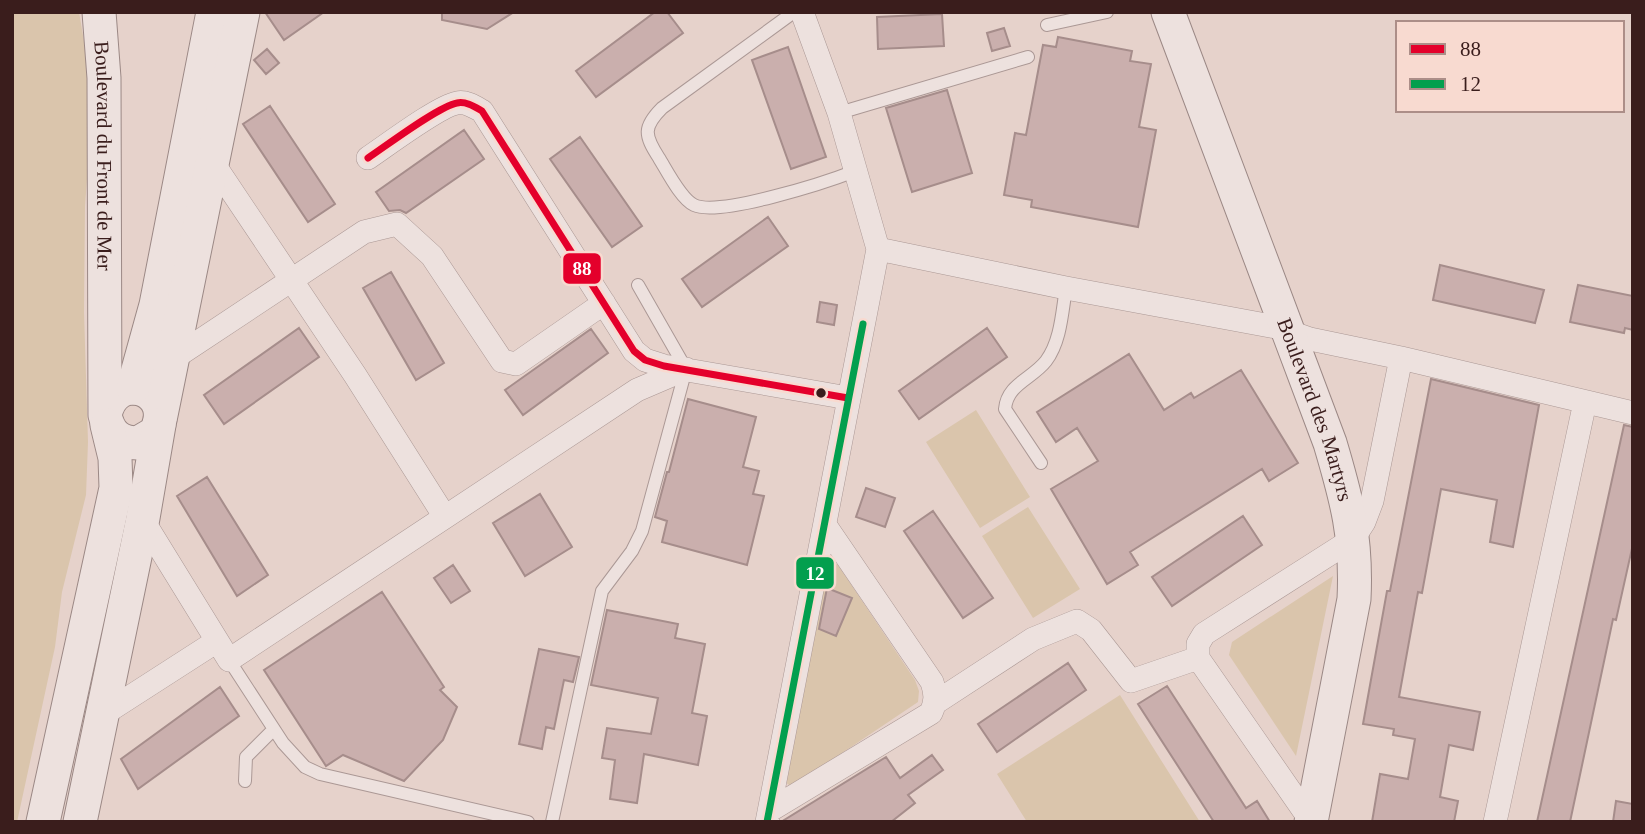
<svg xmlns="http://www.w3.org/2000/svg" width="1645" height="834" font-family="'Times New Roman',serif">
	<rect width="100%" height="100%" fill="#e6d2cb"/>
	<path fill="#dac5ac" d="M12,12H79L86,53L90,138L85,206L84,312L88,442L86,495L62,592L55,647L17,822H12Z
		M976,410L1030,497L980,528L926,442Z
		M1028,507L1080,589L1033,618L982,536Z
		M831,562L838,565L915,680L919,691L918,702L796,784L789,785L783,780L824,567Z
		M1333,576L1296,756L1229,655L1232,642Z
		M1120,695L1200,822H1027L997,774Z"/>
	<path fill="#caafad" stroke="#a68d8b" stroke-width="2" d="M265,12H324L284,40Z
		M442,12H514L487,29L442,20Z
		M655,12H667L683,33L596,97L576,71Z
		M942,14L944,46L878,49L877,17Z
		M1004,28L1010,46L992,51L987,33Z
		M1058,37L1132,51L1130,61L1151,64L1139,127L1156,130L1138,227L1031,207L1032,200L1004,195L1015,133L1026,135L1043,45L1056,47Z
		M788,47L826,157L791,169L752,60Z
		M267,49L279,63L266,74L254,60Z
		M947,90L972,173L912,192L886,108Z
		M270,106L335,204L308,222L243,124Z
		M464,130L484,159L406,213L400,210L389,211L376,192Z
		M580,137L642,226L612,247L550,159Z
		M768,217L788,246L702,307L682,279Z
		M1440,265L1544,290L1535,323L1433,300Z
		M391,272L444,363L416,380L363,288Z
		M1578,285L1633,296V330L1625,328L1624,333L1570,322Z
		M820,302L837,305L834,325L817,322Z
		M299,328L319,357L224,424L204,395Z
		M987,328L1007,357L919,419L899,391Z
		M591,329L608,353L523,415L505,390Z
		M1129,354L1164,410L1191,393L1194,398L1241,370L1298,463L1269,481L1262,469L1130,552L1138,565L1107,584L1051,489L1098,461L1077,428L1056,442L1037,412Z
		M1431,379L1539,405L1513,547L1490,542L1497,500L1441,489L1422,593L1418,592L1399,697L1480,712L1473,750L1449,745L1440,797L1458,801L1454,822H1372L1380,774L1408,779L1415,739L1393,735L1394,729L1363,724L1387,591H1390Z
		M688,399L756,417L743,467L759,471L753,494L764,496L747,565L662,542L667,521L655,517L667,472H669Z
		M1624,425L1633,427V544L1616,620L1613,619L1570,822H1537Z
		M207,477L268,575L237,596L177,496Z
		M866,488L895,498L885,527L856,517Z
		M540,494L572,547L525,576L493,523Z
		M933,511L993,598L963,618L904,531Z
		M1243,516L1262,545L1172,606L1152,577Z
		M453,565L470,591L451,603L434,578Z
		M827,588L852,598L836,636L819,629Z
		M382,592L444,687L440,690L457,707L443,740L404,781L343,755L326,766L264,670Z
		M607,610L678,624L675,638L705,644L692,713L707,716L698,765L644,754L637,803L610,799L615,760L602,758L607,728L651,734L658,698L591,685Z
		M539,649L579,657L573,682L564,680L554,729L546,727L542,749L519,744Z
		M1068,663L1086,690L997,752L978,724Z
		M1167,686L1246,808L1257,801L1270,822H1214L1138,704Z
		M220,687L239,716L138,789L121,759Z
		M932,755L943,770L908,795L915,803L891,822H781L886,757L900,778Z
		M1616,801L1633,804V822H1613Z"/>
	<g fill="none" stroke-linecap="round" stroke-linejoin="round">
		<defs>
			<path id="lane" d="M794,12L662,108C643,127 644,135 659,158C667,171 681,199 694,205C719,217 827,182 855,171
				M1047,25L1107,12
				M839,113L1028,57
				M1041,463L1005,409C1007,384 1032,379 1046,361C1061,341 1062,312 1066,288
				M229,660L283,743L305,767L320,774L528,822
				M245,781L246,757L274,729
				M552,822L602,591L632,551L642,531L686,369L638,285"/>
			<path id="street" d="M802,12L839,113L878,249L1066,288L1276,327L1310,339L1401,358L1633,413
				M368,158C386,146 439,106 457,103C466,101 475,107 482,111L634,351L645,360L664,366L848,398
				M213,163L355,375L445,517
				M174,358L364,232L397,224L432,256L502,361L516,364L604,303
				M139,514L229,660L637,390L686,369
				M935,703L1033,639L1077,621L1091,630L1131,681L1198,658
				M102,715L217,641
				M769,811L931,713C936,702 936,694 932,682L825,525
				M1311,821L1198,658V644L1204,634L1353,539L1364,522L1372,501L1401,358
				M767,822L878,249
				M1495,822L1585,402"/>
			<g id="secondary">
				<path id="s1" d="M99,12L104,78L105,415C109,434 119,443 138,443L155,433C179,391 115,366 105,415"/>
				<path id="s2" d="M1168,12L1330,443C1347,500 1357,538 1354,599L1311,822"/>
				<path d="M133,388L156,305L213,12"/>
				<path d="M161,415L243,12"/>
				<path d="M43,822L116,488L115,458L107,425"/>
				<path d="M80,822L143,518L159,425"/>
			</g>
		</defs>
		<use href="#lane" stroke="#ab9895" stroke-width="14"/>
		<use href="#street" stroke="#ab9895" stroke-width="24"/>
		<use href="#secondary" stroke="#9b8885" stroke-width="35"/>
		<use href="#lane" stroke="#ede1de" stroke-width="12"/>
		<use href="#street" stroke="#ede1de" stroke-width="23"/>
		<use href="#secondary" stroke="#ede1de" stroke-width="33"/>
		<defs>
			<path id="bus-1" d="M368,158C386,146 439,106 457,103C466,101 475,107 482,111L634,351L645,360L664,366L848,398"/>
			<path id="bus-2" d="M767,822L863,324"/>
		</defs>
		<use href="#bus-1" stroke="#f8dad0" stroke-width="12"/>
		<use href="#bus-2" stroke="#f8dad0" stroke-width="12"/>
		<use href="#bus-1" stroke="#e4002b" stroke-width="7"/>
		<use href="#bus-2" stroke="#039f4e" stroke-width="7"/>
	</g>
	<circle fill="#3a1d1c" stroke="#f8dad0" stroke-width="2.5" cx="821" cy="393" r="6"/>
	<g text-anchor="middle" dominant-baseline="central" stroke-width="5" stroke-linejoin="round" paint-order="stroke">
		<g font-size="21" fill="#3a1d1c" stroke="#f8dad0">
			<text stroke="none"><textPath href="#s1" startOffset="144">Boulevard du Front de Mer</textPath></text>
			<text stroke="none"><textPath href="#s2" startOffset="424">Boulevard des Martyrs</textPath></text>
		</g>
	</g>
	<g stroke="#f8dad0" stroke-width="2.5">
		<rect x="562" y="252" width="40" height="33" rx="7" fill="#e4002b"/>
		<rect x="795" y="556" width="40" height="34" rx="7" fill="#039f4e"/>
	</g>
	<g font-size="19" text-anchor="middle" font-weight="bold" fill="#fff">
		<text x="582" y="275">88</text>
		<text x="815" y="580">12</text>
	</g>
	<rect width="1645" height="834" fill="none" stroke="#3a1d1c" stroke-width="28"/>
	<rect x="1396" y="21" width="228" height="91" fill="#f8dad0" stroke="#ac8e88" stroke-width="2"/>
	<rect x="1410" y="44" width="35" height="10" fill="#e4002b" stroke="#ac8e88" stroke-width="2"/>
	<text x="1460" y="56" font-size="21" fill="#3a1d1c">88</text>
	<rect x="1410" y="79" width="35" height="10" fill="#039f4e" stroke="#ac8e88" stroke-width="2"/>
	<text x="1460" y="91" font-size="21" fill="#3a1d1c">12</text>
</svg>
